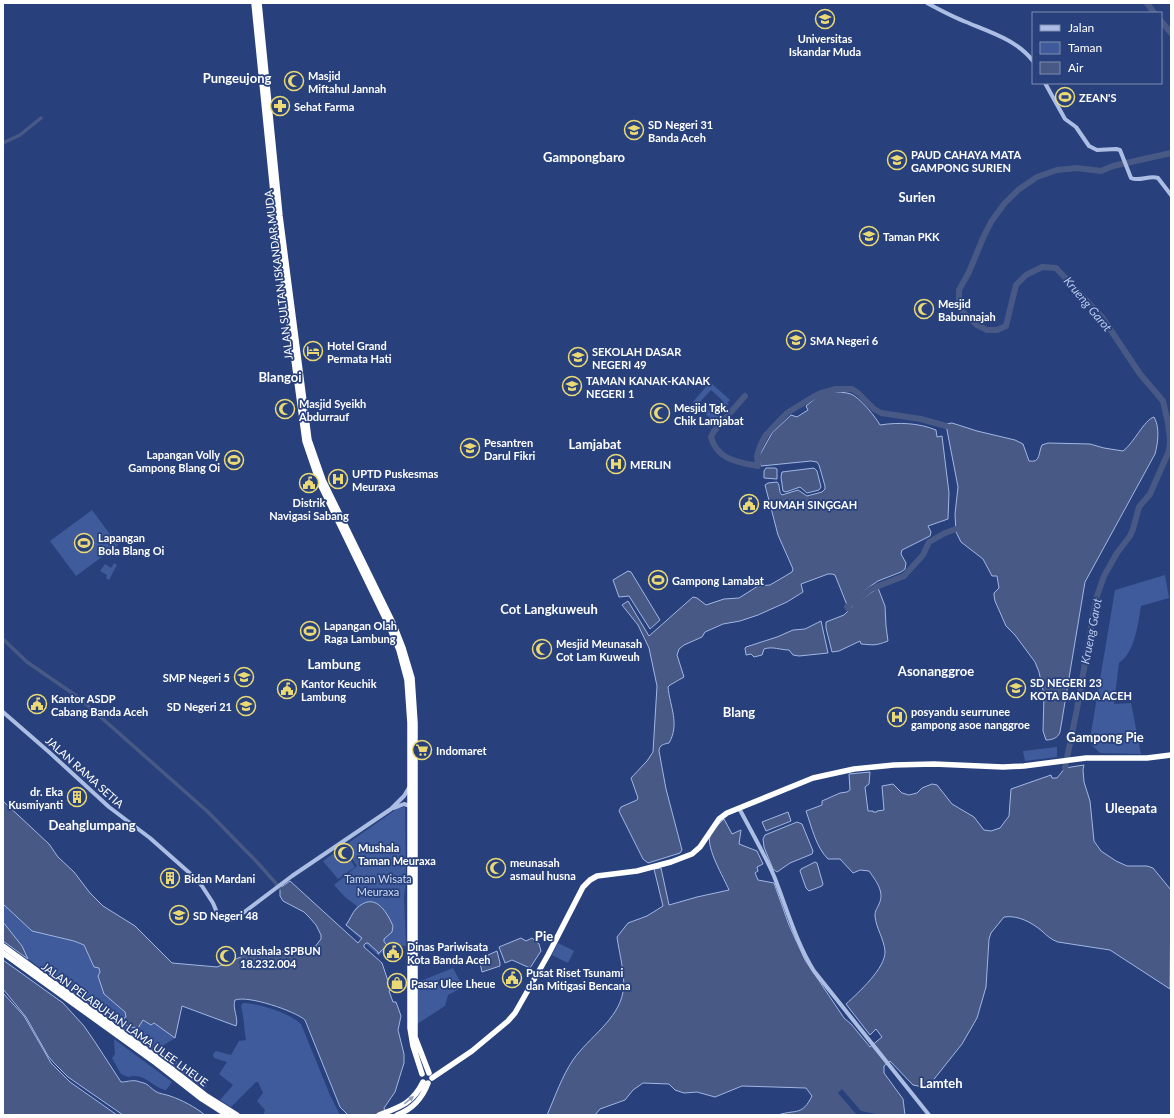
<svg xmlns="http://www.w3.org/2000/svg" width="1174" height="1118" font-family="Lato,sans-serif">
	<rect width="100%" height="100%" fill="#28417c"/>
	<path fill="#3f5b9b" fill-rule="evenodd" d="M710,382L730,400L727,403L729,404L717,418L715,417L712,420L693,402ZM711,390L723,401L712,413L700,402Z
		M92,510L118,545L76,576L50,541Z
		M114,563L117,565L109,580L106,578L107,575L100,571L105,564L111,568Z
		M1165,575L1169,598L1141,606C1138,624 1135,652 1119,663L1114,704L1131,703L1141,754L1100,753L1092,745L1091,733L1115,590Z
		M1057,747V757L1025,761L1023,751Z
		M405,807L406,881L404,897L406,946L389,945L379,956L345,925L357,906L345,897L334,885L357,866L344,846L398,808Z
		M342,847L355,867L338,879L323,861Z
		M3,904L32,931L74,941L84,945L94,967L99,968L122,1009L125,1012L126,1017L120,1020C144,1020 156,1020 175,1038L159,1048L200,1079L207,1086L204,1089L28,959L22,946L3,922Z
		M558,943L574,951L568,963L552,955Z
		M453,968L463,987L448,995L445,1006L417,1024L418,982Z
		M243,1003C258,1003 290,1013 301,1024L330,1095L340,1115H263L265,1110L257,1101L263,1093L258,1082H256L231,1107L220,1100L233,1085L219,1074L227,1062L214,1058L213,1054L216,1051L231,1055L239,1041L246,1040C244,1028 244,1017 241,1006Z
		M114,1039L172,1082L166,1090C151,1087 145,1072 128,1077L121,1074L112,1058L115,1054Z"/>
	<path fill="#485985" stroke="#a2b7e4" d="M829,391C836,392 845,392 851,394C860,398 875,416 880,425C899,422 919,423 936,430L937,437L942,436L949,493L948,519L928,526L931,532L930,536L902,550L901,554L906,563L905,569L901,572L878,581L869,587L847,605L835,575L832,574H828L801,584L803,592L787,602L758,615L740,621L723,624L705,632L702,637L684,645L679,649L677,655L684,677L670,685L668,687C670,707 680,724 669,743C664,744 659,745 659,751L666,789L682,850L680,853L648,863L643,859L619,811L621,807L637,800L638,798L631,778L647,761L653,752L657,686L649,648L638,625L622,605L628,601L649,636L693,597L697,598L706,605L724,599L739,598L758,586L770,585L792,572L793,569L778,535L765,485L768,483L777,482C781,486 778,492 782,495L798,490L807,496L822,492L825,489V486L819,465L817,462L811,461L761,466L758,458L772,433L791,415L797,417L808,410L806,406L822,393Z
		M1154,417C1160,427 1158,443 1155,454L1085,582L1060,732C1058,738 1052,740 1046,740L1043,731L1044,695L1039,672L1035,662L1015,635L1006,626L995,601L994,595V593L999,588L997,576H992L983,559L961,542L956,532L955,514L958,487L947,430L946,424L952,423L977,431L1015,440L1023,444L1029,461C1041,463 1038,453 1042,445L1048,443L1090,444L1104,448L1123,451C1134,443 1144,420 1154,417Z
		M766,468H775L777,469V479L764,478V471Z
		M814,468L817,471L821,487L819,490L807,493L800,487L786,492L783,491L781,477L782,472Z
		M628,571L631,572L660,620L650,629L629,596L619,597L613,580Z
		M878,588L885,606L886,626L888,641C875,646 874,645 861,644L860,641L839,651L832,652L826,628V622L844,615L857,602Z
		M821,621L828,653L799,656L793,655L789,650C781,650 772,646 764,649L762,655L754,657L751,654L746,655L745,648L746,647L777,637L793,630L805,629Z
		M1084,765L1083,770L1084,782L1090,801L1094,841L1101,851L1116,861L1127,866H1147L1153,868L1171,890L1170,989L1110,950L1058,942C1052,940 1047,936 1042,931C1031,922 1018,915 1004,917L991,933L989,939L986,987L977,1018L962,1044L931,1083L923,1087L913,1085L890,1061L884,1066V1073L903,1099L905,1115H778C797,1109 802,1116 812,1096L806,1088L742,1086L715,1097L697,1092L684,1093L675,1090L669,1084L643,1083L633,1090L625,1100L600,1109L595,1115H547C555,1097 562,1076 573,1060C589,1037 618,1020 623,992C626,976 619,953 617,937L628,923L647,916L663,906L654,869L661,868L669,905L697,897L729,890C724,878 706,848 710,836C712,829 719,824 724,819L732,834L741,830L739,844L757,851L763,864L757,867L758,871L755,873L758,880L774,883L789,925L805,960L844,1018L851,1024L870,1047L882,1037L876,1029L870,1035L846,1004C858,993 886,968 885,951C884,939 876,928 875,916C875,910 877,909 879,904C885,892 876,881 869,871L860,870L853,873L840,859H828C816,847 812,828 806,811L822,805V801L840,793L847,792L850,790L849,774L870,772L869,784L865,787L868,811H873V812H877V811L884,810L882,786L893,784L902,793L909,795L917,793L922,788L932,784L937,785L952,804L974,817L984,830L991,831L1000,828L1009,816L1011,789L1051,775L1052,778H1057L1065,768Z
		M3,801L49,844L58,857L74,872L90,893L103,906L135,926L172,963L217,967L250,953L262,951L273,950L302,953L314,948L321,939V935L316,925L309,917L304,912L283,901L280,896V888L290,881L358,943L362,938L346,925C350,920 352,913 356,909C374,891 386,910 393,926L392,932L384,939V942L387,945L378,954V952L368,943H366L364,945V947L382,963L391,990L389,991L393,1002H396L401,1016L398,1030L404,1054V1063L395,1092L384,1108L387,1115H348L340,1107L305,1020C295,1011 248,995 235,1000C232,1009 239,1018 236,1026L182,1006L175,1038L154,1023L151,1025L143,1020L138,1028L130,1027L119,1021L126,1017L125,1012L104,994L98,976L100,972L99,968L94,967L84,945L74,941L32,931L3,904Z
		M788,812L791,821L766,831L762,822Z
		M797,822L802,824L813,851L812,854L790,863L777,872L773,869L764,847L763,839L765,835Z
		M815,862L817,863L823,884L822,886L809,891L806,888L800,871L801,869Z
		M3,922L22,946L28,959L3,941Z
		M521,938L526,941L532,938L539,944L541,951L530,968L512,960L505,963L499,947Z
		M497,951L500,963V966L482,972L479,959Z
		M3,960L63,1003L84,1026L95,1042L121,1082C128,1082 133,1079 140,1082C149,1084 148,1086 155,1091C159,1094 165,1094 170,1096C182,1100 195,1107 205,1115H123L68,1077L54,1063L48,1056L26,1017L3,989Z
		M3,993L24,1016L51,1063L70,1082L117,1115H3Z"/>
	<path fill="#28417c" d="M842,1089L861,1111L881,1115H857L838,1093Z"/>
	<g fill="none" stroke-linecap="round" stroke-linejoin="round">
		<path stroke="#485985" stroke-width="3.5" d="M3,143L20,135L41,118
			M3,639L27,662L78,697L208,812L257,862L280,888"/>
		<path stroke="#485985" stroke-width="6" d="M1147,3L1154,13
			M1161,21L1171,33
			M745,396L714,431L711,437C717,460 738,462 758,466L757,456L760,446L766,435L781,419L787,413L813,397L821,393L836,389H852L858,393L874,409L881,413L921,419L946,426
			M849,609L847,607L871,589L904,576L923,555L929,542L945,533L956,529
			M1065,768L1077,709L1096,599L1104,576L1117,553L1130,536L1133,529L1139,507L1150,494L1169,451L1170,440L1168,423L1163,401L1140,374L1102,317L1056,268L1042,267L1026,275L1016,285L1006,326L997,330H987L977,325L964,313L959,307V290L969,272L983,238L991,222L1004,204L1018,190L1037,177L1057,170L1077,168L1101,171L1113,166L1171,153"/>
		<path stroke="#adbee4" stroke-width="4" d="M927,3C940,10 953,17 966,22C990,32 1017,40 1033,61
			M1045,83L1065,119L1076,127L1089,146L1097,150L1116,149L1120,150L1131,178C1139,182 1149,175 1158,178L1171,195
			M3,712L49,752L109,807L150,838L193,876L202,886L213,903L218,915L221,918L226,920L235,919L292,876L391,809L404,796L410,786
			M394,808L404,804L410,806
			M739,808C751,831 764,853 774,876C787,909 796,942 814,971L929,1115"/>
		<path stroke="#fff" stroke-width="5.5" d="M254,3L278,242L305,441L319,482L388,624L399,650L407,680L410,723V1028L413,1046L422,1074
			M259,3L280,216L309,440L323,480L394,625L403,648L412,678L415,723V1037L429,1073
			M3,946L159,1059L205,1095L237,1115
			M3,953L156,1063L202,1099L227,1115
			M432,1078L472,1051L508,1021L515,1013L548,955L583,887L590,880L597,876L637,871L671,862L692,854L700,847L719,819L727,813L813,778L854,769L894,765L934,764L1003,767L1024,766L1086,758H1147L1171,755
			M379,1115C400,1107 413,1103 423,1082
			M397,1115C413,1109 422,1099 428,1083"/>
	</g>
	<defs><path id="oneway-solid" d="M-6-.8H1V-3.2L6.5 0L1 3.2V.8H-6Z"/></defs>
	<use fill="#94a0be" href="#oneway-solid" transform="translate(409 1100) rotate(-39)"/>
	<defs>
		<symbol id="university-ring" viewBox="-11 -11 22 22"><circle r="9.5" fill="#28417c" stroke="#ebda74" stroke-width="1.5"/><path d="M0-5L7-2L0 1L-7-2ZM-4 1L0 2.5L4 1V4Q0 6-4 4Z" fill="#ebda74"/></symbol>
		<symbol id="mosque-ring" viewBox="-11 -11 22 22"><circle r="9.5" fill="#28417c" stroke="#ebda74" stroke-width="1.5"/><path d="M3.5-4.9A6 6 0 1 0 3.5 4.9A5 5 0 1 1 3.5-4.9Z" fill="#ebda74"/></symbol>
		<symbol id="stadium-ring" viewBox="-11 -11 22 22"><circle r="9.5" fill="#28417c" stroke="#ebda74" stroke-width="1.5"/><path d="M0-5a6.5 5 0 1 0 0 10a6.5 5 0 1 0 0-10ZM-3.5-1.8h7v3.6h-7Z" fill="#ebda74"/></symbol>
		<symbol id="pharmacy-ring" viewBox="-11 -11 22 22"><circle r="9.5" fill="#28417c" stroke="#ebda74" stroke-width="1.5"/><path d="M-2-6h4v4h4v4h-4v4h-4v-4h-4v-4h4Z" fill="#ebda74"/></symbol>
		<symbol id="school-ring" viewBox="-11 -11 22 22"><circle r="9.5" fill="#28417c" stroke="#ebda74" stroke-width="1.5"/><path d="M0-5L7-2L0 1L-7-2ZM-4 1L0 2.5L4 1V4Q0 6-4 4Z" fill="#ebda74"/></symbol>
		<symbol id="hotel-ring" viewBox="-11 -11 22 22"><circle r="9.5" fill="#28417c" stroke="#ebda74" stroke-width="1.5"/><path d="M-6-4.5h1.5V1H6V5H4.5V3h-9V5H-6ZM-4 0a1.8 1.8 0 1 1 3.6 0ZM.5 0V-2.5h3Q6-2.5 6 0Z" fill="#ebda74"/></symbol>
		<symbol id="hospital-ring" viewBox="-11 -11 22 22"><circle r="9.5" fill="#28417c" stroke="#ebda74" stroke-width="1.5"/><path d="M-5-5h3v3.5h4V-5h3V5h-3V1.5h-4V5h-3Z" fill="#ebda74"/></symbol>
		<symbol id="civic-ring" viewBox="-11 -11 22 22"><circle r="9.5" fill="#28417c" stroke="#ebda74" stroke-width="1.5"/><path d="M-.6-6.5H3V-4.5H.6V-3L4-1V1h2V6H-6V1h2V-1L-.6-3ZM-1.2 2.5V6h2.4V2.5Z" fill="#ebda74"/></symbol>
		<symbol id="supermarket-ring" viewBox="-11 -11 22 22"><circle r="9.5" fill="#28417c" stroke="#ebda74" stroke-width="1.5"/><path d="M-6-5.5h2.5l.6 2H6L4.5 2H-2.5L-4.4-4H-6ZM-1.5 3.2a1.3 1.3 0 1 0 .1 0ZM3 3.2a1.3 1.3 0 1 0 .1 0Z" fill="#ebda74"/></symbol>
		<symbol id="building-ring" viewBox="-11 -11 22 22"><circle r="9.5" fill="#28417c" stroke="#ebda74" stroke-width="1.5"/><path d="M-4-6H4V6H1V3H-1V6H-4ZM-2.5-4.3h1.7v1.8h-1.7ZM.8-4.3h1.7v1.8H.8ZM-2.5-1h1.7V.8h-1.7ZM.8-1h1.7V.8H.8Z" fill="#ebda74"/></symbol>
		<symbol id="shop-ring" viewBox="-11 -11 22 22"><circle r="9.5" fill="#28417c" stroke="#ebda74" stroke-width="1.5"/><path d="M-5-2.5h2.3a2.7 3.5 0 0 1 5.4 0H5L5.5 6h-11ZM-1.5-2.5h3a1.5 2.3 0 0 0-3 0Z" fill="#ebda74"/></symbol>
	</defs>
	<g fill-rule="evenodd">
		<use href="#university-ring" x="814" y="8" width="22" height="22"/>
		<use href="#mosque-ring" x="283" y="70" width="22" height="22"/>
		<use href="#stadium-ring" x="1054" y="86" width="22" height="22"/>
		<use href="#pharmacy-ring" x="269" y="95" width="22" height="22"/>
		<use href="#school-ring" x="623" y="119" width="22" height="22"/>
		<use href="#school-ring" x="886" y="149" width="22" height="22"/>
		<use href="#school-ring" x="858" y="225" width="22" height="22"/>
		<use href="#mosque-ring" x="913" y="298" width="22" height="22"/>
		<use href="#school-ring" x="785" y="329" width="22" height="22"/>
		<use href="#hotel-ring" x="302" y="340" width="22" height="22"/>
		<use href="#school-ring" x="567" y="346" width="22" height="22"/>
		<use href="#school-ring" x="561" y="375" width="22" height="22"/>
		<use href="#mosque-ring" x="274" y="398" width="22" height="22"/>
		<use href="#mosque-ring" x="649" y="402" width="22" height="22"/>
		<use href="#school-ring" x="459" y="437" width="22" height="22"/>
		<use href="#stadium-ring" x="223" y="449" width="22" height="22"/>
		<use href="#hospital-ring" x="605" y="453" width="22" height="22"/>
		<use href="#hospital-ring" x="327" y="468" width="22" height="22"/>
		<use href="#civic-ring" x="298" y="472" width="22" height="22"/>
		<use href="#civic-ring" x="738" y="493" width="22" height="22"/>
		<use href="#stadium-ring" x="73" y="532" width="22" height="22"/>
		<use href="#stadium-ring" x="647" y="569" width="22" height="22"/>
		<use href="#stadium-ring" x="299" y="620" width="22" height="22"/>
		<use href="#mosque-ring" x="531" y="638" width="22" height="22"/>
		<use href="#school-ring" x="233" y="666" width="22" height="22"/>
		<use href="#school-ring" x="1005" y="677" width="22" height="22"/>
		<use href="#civic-ring" x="276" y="678" width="22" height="22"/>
		<use href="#civic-ring" x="26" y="693" width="22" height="22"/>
		<use href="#school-ring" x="235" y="695" width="22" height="22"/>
		<use href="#hospital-ring" x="886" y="706" width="22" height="22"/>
		<use href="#supermarket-ring" x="411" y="739" width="22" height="22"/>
		<use href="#building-ring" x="66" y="786" width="22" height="22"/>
		<use href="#mosque-ring" x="333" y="842" width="22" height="22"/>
		<use href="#mosque-ring" x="485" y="857" width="22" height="22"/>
		<use href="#building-ring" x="159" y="867" width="22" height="22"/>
		<use href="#school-ring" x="168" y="904" width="22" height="22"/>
		<use href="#civic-ring" x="382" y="941" width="22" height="22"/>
		<use href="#mosque-ring" x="215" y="945" width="22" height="22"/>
		<use href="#civic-ring" x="501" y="967" width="22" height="22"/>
		<use href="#shop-ring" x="386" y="972" width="22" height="22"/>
	</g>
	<g text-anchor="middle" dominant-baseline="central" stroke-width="3.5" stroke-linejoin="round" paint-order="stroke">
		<g font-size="11" font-weight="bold" fill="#fff" stroke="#28417c" text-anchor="start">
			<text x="825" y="38" text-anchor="middle">Universitas<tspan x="825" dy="13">Iskandar Muda</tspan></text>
			<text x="308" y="75">Masjid<tspan x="308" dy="13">Miftahul Jannah</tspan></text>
			<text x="1079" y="97">ZEAN'S</text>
			<text x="294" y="106">Sehat Farma</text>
			<text x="648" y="124">SD Negeri 31<tspan x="648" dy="13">Banda Aceh</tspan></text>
			<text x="911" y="154">PAUD CAHAYA MATA<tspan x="911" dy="13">GAMPONG SURIEN</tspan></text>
			<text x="883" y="236">Taman PKK</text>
			<text x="938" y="303">Mesjid<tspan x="938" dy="13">Babunnajah</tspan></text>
			<text x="810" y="340">SMA Negeri 6</text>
			<text x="327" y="345">Hotel Grand<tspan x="327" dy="13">Permata Hati</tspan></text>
			<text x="592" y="351">SEKOLAH DASAR<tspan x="592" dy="13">NEGERI 49</tspan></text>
			<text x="586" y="380">TAMAN KANAK-KANAK<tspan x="586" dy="13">NEGERI 1</tspan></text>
			<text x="299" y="403">Masjid Syeikh<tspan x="299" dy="13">Abdurrauf</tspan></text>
			<text x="674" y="407">Mesjid Tgk.<tspan x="674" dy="13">Chik Lamjabat</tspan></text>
			<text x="484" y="442">Pesantren<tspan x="484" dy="13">Darul Fikri</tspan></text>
			<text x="220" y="454" text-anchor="end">Lapangan Volly<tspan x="220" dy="13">Gampong Blang Oi</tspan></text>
			<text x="630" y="464">MERLIN</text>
			<text x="352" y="473">UPTD Puskesmas<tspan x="352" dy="13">Meuraxa</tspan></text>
			<text x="309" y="502" text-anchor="middle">Distrik<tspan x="309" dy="13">Navigasi Sabang</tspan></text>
			<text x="763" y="504">RUMAH SINĢGAH</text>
			<text x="98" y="537">Lapangan<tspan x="98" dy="13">Bola Blang Oi</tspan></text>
			<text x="672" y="580">Gampong Lamabat</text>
			<text x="324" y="625">Lapangan Olah<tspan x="324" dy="13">Raga Lambung</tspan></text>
			<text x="556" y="643">Mesjid Meunasah<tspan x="556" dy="13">Cot Lam Kuweuh</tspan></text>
			<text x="230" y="677" text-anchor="end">SMP Negeri 5</text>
			<text x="1030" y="682">SD NEGERI 23<tspan x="1030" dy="13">KOTA BANDA ACEH</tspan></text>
			<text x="301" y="683">Kantor Keuchik<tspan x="301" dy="13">Lambung</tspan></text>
			<text x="51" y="698">Kantor ASDP<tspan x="51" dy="13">Cabang Banda Aceh</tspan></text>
			<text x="232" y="706" text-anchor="end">SD Negeri 21</text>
			<text x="911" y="711">posyandu seurrunee<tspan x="911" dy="13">gampong asoe nanggroe</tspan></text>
			<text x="436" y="750">Indomaret</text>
			<text x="63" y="791" text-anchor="end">dr. Eka<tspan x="63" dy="13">Kusmiyanti</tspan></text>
			<text x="358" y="847">Mushala<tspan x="358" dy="13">Taman Meuraxa</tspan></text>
			<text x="510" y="862">meunasah<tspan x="510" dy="13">asmaul husna</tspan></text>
			<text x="184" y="878">Bidan Mardani</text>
			<text x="193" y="915">SD Negeri 48</text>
			<text x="407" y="946">Dinas Pariwisata<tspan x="407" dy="13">Kota Banda Aceh</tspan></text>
			<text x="240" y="950">Mushala SPBUN<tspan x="240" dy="13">18.232.004</tspan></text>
			<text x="526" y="972">Pusat Riset Tsunami<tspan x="526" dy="13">dan Mitigasi Bencana</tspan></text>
			<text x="411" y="983">Pasar Ulee Lheue</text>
		</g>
		<g font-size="11" fill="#fff" stroke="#28417c">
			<text transform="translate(278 275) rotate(-97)">JALAN SULTAN ISKANDAR MUDA</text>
			<text transform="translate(85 772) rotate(42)">JALAN RAMA SETIA</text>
			<text transform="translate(125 1024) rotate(36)">JALAN PELABUHAN LAMA ULEE LHEUE</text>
		</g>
		<g font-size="11" fill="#cfdbf3" stroke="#28417c">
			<text x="378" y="878">Taman Wisata<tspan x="378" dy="13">Meuraxa</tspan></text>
		</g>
		<g font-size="12" font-style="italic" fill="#b8c8ec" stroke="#28417c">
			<text transform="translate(1088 304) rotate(50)">Krueng Garot</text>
			<text transform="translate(1091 631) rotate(-79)">Krueng Garot</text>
		</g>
		<g font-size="13" font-weight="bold" fill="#fff" stroke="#28417c">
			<text x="237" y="78">Pungeujong</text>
			<text x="584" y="157">Gampongbaro</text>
			<text x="917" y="197">Surien</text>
			<text x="280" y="377">Blangoi</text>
			<text x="595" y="444">Lamjabat</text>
			<text x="549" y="609">Cot Langkuweuh</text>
			<text x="334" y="664">Lambung</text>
			<text x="936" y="671">Asonanggroe</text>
			<text x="739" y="712">Blang</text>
			<text x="1105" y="737">Gampong Pie</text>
			<text x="1131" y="808">Uleepata</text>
			<text x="92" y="825">Deahglumpang</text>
			<text x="544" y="936">Pie</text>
			<text x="941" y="1083">Lamteh</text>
		</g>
	</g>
	<rect width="1174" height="1118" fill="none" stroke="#ffffff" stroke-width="8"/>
	<rect x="1032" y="12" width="130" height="72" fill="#28417c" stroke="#7e8db0"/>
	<rect x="1040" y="25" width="20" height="6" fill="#adbee4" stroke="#7e8db0"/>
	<text x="1068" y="32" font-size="12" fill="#ffffff">Jalan</text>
	<rect x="1040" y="42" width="20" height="12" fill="#3f5b9b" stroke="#7e8db0"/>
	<text x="1068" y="52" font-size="12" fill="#ffffff">Taman</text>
	<rect x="1040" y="62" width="20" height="12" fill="#485985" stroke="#7e8db0"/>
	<text x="1068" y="72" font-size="12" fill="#ffffff">Air</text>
</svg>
